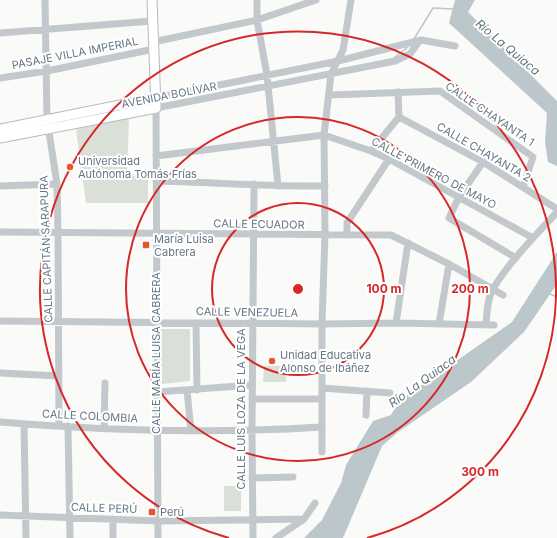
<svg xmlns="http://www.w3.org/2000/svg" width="557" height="538" font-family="Inter,sans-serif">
	<rect width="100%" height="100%" fill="#fafaf8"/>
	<path fill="#dadfd7" d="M129,118L127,176L148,175V203H86L76,129Z
		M161,329H190V381L162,384Z
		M264,366H286V382H263Z
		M224,486H241V511H224Z"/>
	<path fill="#bbc7cb" d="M455,0H475L468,12L557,101V166L548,162L545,142L547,113L449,23Z
		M557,252V284L524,332L471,382L398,432L382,446L343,538H304L322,520L341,483L346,465L373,421L391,415L399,401L512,322Z"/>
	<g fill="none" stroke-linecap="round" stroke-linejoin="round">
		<path stroke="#bbc7cb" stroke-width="1.5" d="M414,39L433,8L453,9
			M395,57L408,47
			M550,294L557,297"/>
		<defs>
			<path id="major" d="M0,129L155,98
				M0,138L156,108L152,0"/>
		</defs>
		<use href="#major" stroke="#b5babe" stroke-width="11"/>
		<path stroke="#c3c8cc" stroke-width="7" d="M45,0L47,119L57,184L58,233L59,426
			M257,0V20L267,75L278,186
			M0,33L152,21
			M153,42L257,20L316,0
			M0,78L47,71L154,49
			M330,95L440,91L533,157L523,187
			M155,98L338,61L421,40L455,46
			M399,117L483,162L557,209
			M371,151L399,117L398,92
			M156,156L324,135L371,151L389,159L533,238
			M483,162L459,197L449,218L516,258
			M156,181C212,182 269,187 325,186
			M0,186L57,184
			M0,232L391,235L449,264L503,295
			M347,235V223L389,159
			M0,321L322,324L396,323L494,325
			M196,323L197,390
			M396,323L408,243
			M439,324L449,264
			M486,325C487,313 487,299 493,289C508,263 537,234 557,212
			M0,373L59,376
			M322,388L390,393
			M187,390L191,431
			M157,392L252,385
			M252,399H322
			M366,415L367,391
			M0,422C107,431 215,434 322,427
			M24,424L26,538
			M68,426L70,538
			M104,429L105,383
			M322,452V324L325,235L324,135L331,74L343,50L351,0
			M252,478L293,477
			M0,515L159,521L304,519
			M113,519V538
			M158,538L156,108L395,61L410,54L418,43
			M253,538L252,431L254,184
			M276,538L304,519L315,503"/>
		<use href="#major" stroke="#fff" stroke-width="9"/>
	</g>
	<g fill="none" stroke="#d62828" stroke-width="2">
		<circle cx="298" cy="289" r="86"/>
		<circle cx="298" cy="289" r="172"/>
		<path d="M229 538A258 258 0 1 1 367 538"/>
	</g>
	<g fill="#e4572e" stroke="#fff" stroke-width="1.5">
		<circle cx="70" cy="167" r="4"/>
		<rect x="142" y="241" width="8" height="8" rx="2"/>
		<circle cx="272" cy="361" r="4"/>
		<rect x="148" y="508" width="8" height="8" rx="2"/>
	</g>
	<g text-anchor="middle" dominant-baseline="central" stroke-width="4" stroke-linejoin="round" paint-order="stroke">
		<g font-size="11" fill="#657683" stroke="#fff">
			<text transform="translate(75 53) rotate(-11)">PASAJE VILLA IMPERIAL</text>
			<text transform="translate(169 95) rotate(-11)">AVENIDA BOLÍVAR</text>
			<text transform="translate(490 114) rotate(34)">CALLE CHAYANTA 1</text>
			<text transform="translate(484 152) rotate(30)">CALLE CHAYANTA 2</text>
			<text transform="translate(434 173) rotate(28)">CALLE PRIMERO DE MAYO</text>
			<text transform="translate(259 224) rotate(1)">CALLE ECUADOR</text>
			<text transform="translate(46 249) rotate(-92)">CALLE CAPITÁN SARAPURA</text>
			<text transform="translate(247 312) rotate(1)">CALLE VENEZUELA</text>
			<text transform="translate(156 353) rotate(-90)">CALLE MARÍA LUISA CABRERA</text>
			<text transform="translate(241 409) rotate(-90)">CALLE LUIS LOZA DE LA VEGA</text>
			<text transform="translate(90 416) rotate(3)">CALLE COLOMBIA</text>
			<text transform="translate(104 508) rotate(2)">CALLE PERÚ</text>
		</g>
		<g font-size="11" fill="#657683" stroke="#fff" text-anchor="start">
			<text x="78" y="161">Universidad<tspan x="78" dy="13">Autónoma Tomás Frías</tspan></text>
			<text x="154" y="239">María Luisa<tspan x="154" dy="13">Cabrera</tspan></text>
			<text x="280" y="355">Unidad Educativa<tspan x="280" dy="13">Alonso de Ibáñez</tspan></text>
			<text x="160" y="512">Perú</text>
		</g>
		<g font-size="12" font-style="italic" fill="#60757c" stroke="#fff">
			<text transform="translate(508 47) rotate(40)">Río La Quiaca</text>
			<text transform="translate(422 381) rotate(-36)">Río La Quiaca</text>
		</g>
	</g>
	<circle cx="298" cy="289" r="6" fill="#d62828" stroke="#fff" stroke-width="2"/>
	<g font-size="12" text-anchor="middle" font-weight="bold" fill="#d62828" stroke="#fff" stroke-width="4" stroke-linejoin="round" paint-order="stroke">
		<text x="384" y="293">100 m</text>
		<text x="470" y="293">200 m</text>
		<text x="480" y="476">300 m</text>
	</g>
</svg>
